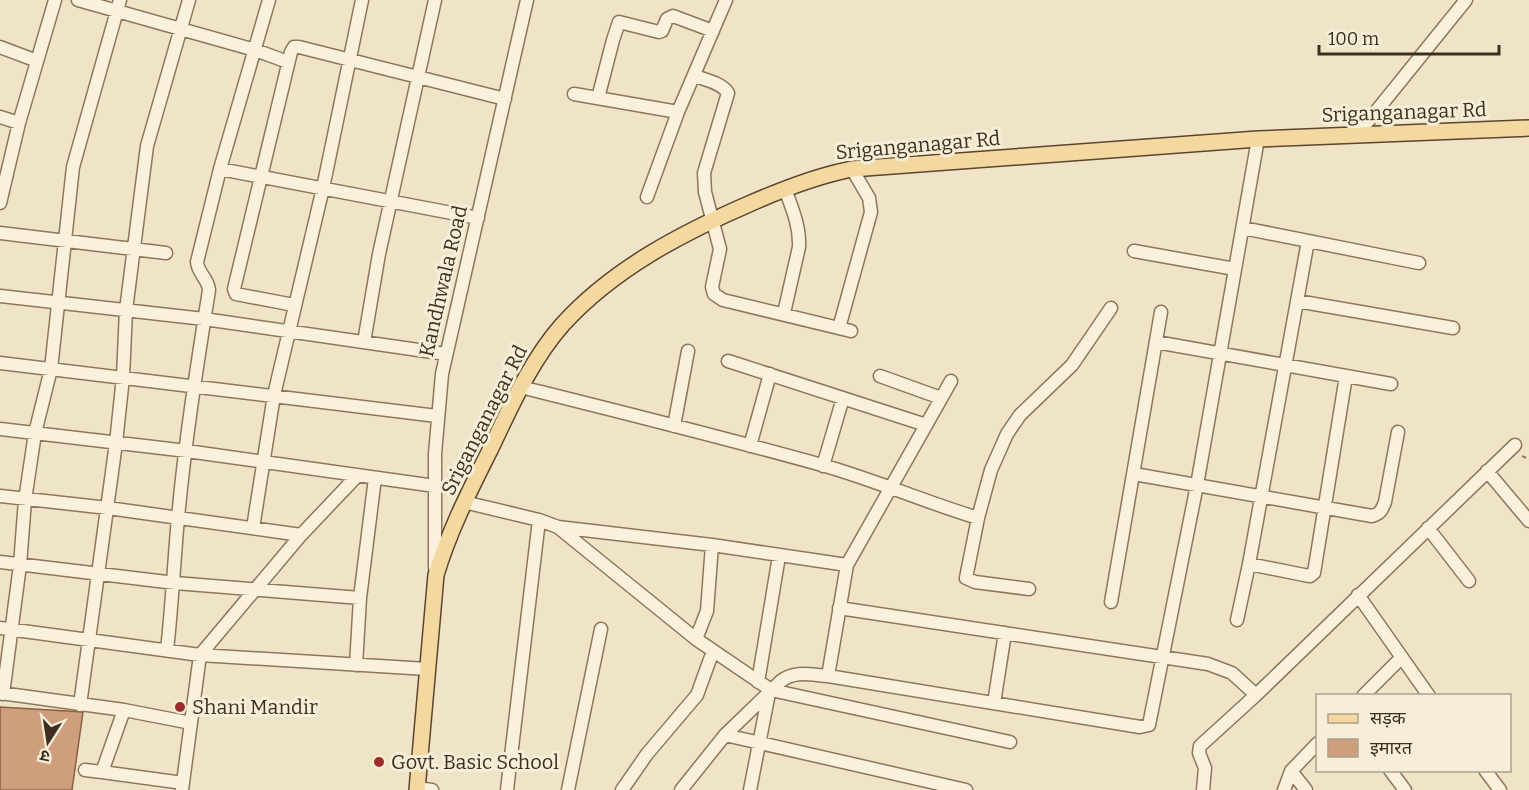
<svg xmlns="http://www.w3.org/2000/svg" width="1529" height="790" font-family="Bitter,'Noto Sans Devanagari',serif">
	<rect width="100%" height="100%" fill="#f0e4c8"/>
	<path fill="#cf9f7d" stroke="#8d5f41" stroke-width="1.5" d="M0,707L83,712L72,790H0Z"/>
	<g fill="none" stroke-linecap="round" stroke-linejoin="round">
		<defs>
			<path id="minor" d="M78,0L255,50L288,62
				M0,47L37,61
				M695,76C706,80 722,83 728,93L704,173L705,192L720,249L712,287L714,294L723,300L851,331
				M574,94L678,112
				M598,98L613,40L619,22L659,32L662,31L667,19L673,16L713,31
				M0,117L19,123
				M1357,135L1466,0
				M220,169L478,218
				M647,197L678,112L726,0
				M0,203L19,123L55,0
				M1243,228L1419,263
				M0,233L166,253
				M1134,251L1235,269
				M0,296L204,319L446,354
				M1297,301L1453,328
				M294,305L236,294L234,289L291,52L294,47H299L505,99
				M784,313L799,247C800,226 792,208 785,189
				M839,328L871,212L869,198L852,169
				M364,342L379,254L435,0
				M1156,342L1391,384
				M728,361L926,425
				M0,363L437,416
				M880,376L941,398
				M521,387C621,412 722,437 822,465C875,480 925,502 978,518
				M674,426L688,351
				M0,429L187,451L435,486
				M750,446L770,374
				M823,466L843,398
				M1487,471L1529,521
				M1134,474L1372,516C1380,514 1382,510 1385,502L1398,432
				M0,496L108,508L301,535
				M464,502L539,520L558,527L712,545L847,565L951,381
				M253,528L274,395L323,188L362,0
				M559,528L696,639L771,690L1010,742
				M1428,528L1469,581
				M0,562L175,583L360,598
				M1249,564L1304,575L1310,576L1314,573L1346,376
				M435,568V454L442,374L527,0
				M1029,589L975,582L966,578L978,518L991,470L1007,434L1020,415L1072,365L1111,308
				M1358,595L1429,696
				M1111,602L1161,312
				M839,608L1208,664L1232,673L1256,695
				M1237,620L1249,564L1308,241
				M0,628L200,655L427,669
				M696,639L707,611L712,545
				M167,650C172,606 174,562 178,518C185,441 197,366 209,290C208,278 198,274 197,262L220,169L269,0
				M356,665L360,598L375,478
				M828,676L1140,727L1149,725L1197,485L1258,139
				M758,682L779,556
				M0,693L124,710L191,723
				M3,694L20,565L25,500L35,433L51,369L73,167L120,0
				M1363,696L1401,658
				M994,703L1005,633
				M80,705L116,443L123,377L126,310L147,146L189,0
				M124,710L102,772L183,783
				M725,735L966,790
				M85,770L102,772
				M1390,770L1405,790
				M1485,770L1500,790
				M1291,771L1306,790
				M417,788L432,790
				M182,790L200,655L301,535L357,476
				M507,790L539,520
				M568,790L601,629
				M622,790L647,754L697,695L713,651
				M681,790L725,735L781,681C795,670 811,675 828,676L847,565
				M750,790L769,693
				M1203,790L1205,768L1199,753L1200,746L1256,695L1515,445
				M1284,790L1291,771L1318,743"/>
			<path id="major" d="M417,790L436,575C449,531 470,490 490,450C511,406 531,360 563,324C613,269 682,233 749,204C783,189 816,176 852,169L1258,139L1529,128"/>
		</defs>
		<use href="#minor" stroke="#8d765c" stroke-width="15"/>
		<use href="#major" stroke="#5b4430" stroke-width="18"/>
		<path stroke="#8d765c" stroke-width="2" stroke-dasharray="4.5 3" stroke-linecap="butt" d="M1522,456L1529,459"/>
		<use href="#minor" stroke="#faf1dc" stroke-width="12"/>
		<use href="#major" stroke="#f3d9a0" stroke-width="15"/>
	</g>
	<g fill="#9e2a2b" stroke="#f7eed8" stroke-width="2">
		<circle cx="180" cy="707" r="6"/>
		<circle cx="379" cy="762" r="6"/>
	</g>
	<g text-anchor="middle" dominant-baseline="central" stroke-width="6" stroke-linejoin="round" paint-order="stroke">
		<g font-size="20" fill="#3d2e20" stroke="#f7eed8">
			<text transform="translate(1404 112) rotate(-2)">Sriganganagar Rd</text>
			<text transform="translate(918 145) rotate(-5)">Sriganganagar Rd</text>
			<text transform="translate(443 281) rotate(-77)">Kandhwala Road</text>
			<text transform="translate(484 420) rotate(-63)">Sriganganagar Rd</text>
		</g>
		<g font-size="20" fill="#3d2e20" stroke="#f7eed8" text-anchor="start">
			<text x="192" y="707">Shani Mandir</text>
			<text x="391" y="762">Govt. Basic School</text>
		</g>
	</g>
	<rect x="1316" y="694" width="195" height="78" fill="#f7eed8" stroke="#ada18e" stroke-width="1.5"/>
	<rect x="1328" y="714" width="30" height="9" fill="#f3d9a0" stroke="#ada18e" stroke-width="1.5"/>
	<text x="1370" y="724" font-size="18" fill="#3d2e20">सड़क</text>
	<rect x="1328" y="739" width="30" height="18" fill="#cf9f7d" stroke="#ada18e" stroke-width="1.5"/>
	<text x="1370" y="754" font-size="18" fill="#3d2e20">इमारत</text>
	<g transform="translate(48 742) rotate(192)" stroke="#f7eed8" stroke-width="4.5" paint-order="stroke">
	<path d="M0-4.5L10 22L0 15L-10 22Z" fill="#3d2e20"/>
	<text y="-9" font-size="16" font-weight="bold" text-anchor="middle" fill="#3d2e20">उ</text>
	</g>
	<path d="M1319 45v9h180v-9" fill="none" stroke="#3d2e20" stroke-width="3"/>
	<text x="1328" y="45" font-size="18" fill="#3d2e20" stroke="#f7eed8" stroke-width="4.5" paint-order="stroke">100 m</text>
</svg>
